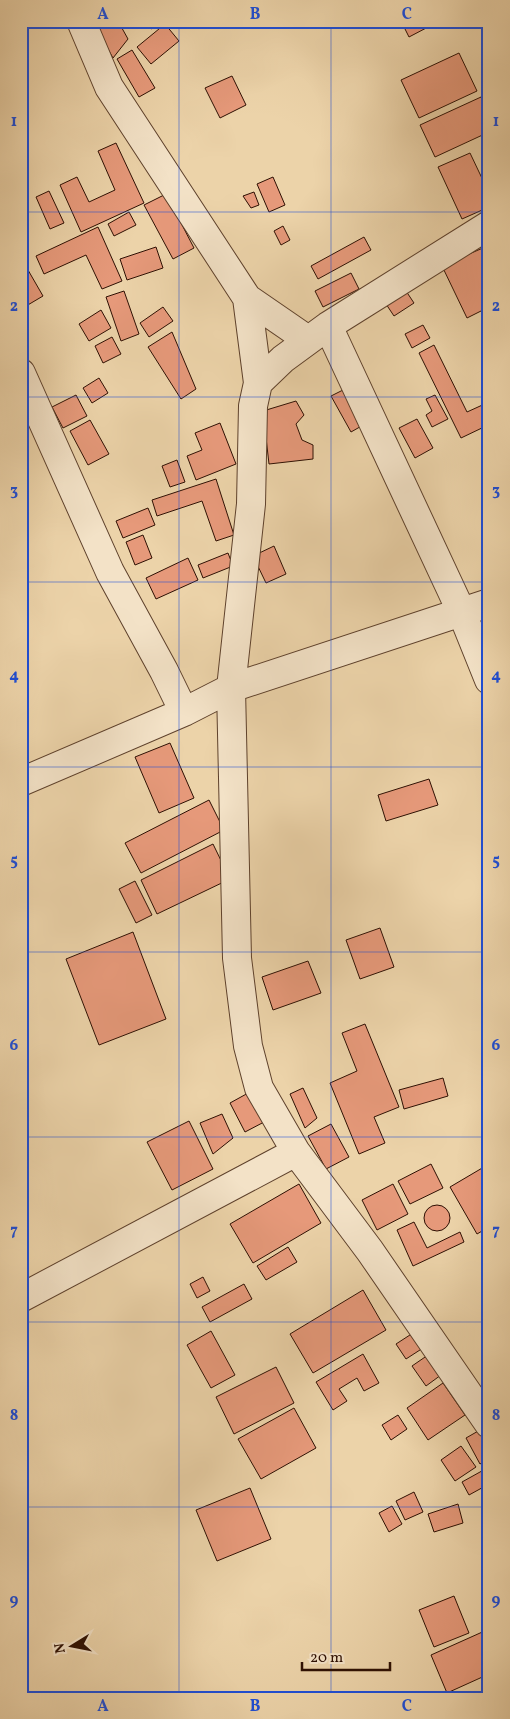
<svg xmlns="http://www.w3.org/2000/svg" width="510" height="1719" font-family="Vollkorn,serif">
	<rect width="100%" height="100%" fill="#ecd3a9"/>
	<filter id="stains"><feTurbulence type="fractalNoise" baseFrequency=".004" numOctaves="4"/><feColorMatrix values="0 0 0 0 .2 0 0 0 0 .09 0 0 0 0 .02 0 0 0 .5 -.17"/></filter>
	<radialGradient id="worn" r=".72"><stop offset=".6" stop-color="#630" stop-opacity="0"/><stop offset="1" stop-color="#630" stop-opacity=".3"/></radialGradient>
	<path fill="#e6997a" stroke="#2e1003" d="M92,21H118L128,39L113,58Z
		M147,21H164L151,29Z
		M401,21H427L430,26L409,37Z
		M165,24L179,41L151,64L137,47Z
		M21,43L26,52L21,54Z
		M132,50L155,88L139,97L117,59Z
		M459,53L477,91L419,118L401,80Z
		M232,76L246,105L220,118L205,88Z
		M481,97L489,113V132L435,157L420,125Z
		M116,143L144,203L81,232L60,185L77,177L89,202L115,190L98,151Z
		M470,153L489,193V207L462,219L438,167Z
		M273,177L285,205L269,212L257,184Z
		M49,191L64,223L50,229L36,197Z
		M254,192L259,205L251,208L243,196Z
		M166,194L194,248L173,259L144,205Z
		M129,212L136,225L114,236L108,224Z
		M283,226L290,240L281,245L274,231Z
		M98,227L122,281L102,289L86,255L44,274L36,256Z
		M364,237L371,250L318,279L311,266Z
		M156,247L163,268L127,280L120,259Z
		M485,247L489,257V307L467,318L442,266Z
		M28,270L43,296L21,309V274Z
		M351,273L359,289L323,307L315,291Z
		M404,288L414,303L394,316L384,301Z
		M124,291L139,334L121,341L106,297Z
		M163,307L173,321L149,337L140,323Z
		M101,310L111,328L89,341L79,324Z
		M423,325L430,338L412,348L405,334Z
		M172,332L196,389L181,399L148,347Z
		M112,337L121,354L103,363L95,346Z
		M434,345L467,412L489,402V436L484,427L461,438L419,353Z
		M99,378L108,393L92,403L83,388Z
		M345,389L365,424L351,432L331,396Z
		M76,395L87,416L63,428L52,407Z
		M435,395L448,419L432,427L426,415L432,411L426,399Z
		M296,401L304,415L296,424L302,440L313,445V459L269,464L263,411Z
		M417,419L433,448L415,458L399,428Z
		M90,420L109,454L88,465L70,431Z
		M220,423L236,464L196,480L187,456L202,450L195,433Z
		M177,460L185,482L170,487L162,466Z
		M216,479L234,535L216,541L202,501L157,516L152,500Z
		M148,508L155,525L123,538L116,521Z
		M143,535L152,558L135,565L126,542Z
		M274,546L286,574L266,583L253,556Z
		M228,553L233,566L203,578L198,565Z
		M188,558L198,580L156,599L146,578Z
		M170,743L194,798L159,813L135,757Z
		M429,779L438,805L386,821L378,795Z
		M209,800L224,830L141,873L125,843Z
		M213,844L230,879L157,914L141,880Z
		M135,881L152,915L136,923L119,889Z
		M380,928L394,967L360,979L346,940Z
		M133,932L166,1019L99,1045L66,959Z
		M308,961L321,993L273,1010L262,977Z
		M365,1024L399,1107L374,1117L385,1143L359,1154L330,1083L357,1071L342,1033Z
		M443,1078L448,1096L404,1109L399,1090Z
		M303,1088L317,1118L305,1128L290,1094Z
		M250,1092L266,1121L245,1132L230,1103Z
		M222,1114L233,1138L213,1154L200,1123Z
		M189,1121L213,1169L172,1190L147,1142Z
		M331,1124L349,1157L326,1169L308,1136Z
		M431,1164L443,1188L410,1204L398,1181Z
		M489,1164V1227L477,1234L450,1187Z
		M299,1184L321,1223L253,1263L230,1224Z
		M393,1184L408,1214L377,1230L362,1200Z
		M424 1218a13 13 0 1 1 26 0a13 13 0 1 1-26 0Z
		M414,1222L427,1248L460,1232L464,1242L413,1266L397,1230Z
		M288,1247L297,1262L266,1280L257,1266Z
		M203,1277L210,1291L197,1298L190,1284Z
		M244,1284L252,1299L210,1322L202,1307Z
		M363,1290L386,1330L313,1373L290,1334Z
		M211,1331L235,1375L211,1388L187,1345Z
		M413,1333L423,1348L406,1359L396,1344Z
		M363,1354L379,1383L364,1391L357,1378L339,1389L347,1401L333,1410L316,1382Z
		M428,1355L441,1375L426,1386L412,1366Z
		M276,1367L294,1403L234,1434L216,1397Z
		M443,1383L465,1415L428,1440L407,1408Z
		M294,1408L316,1448L261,1479L238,1439Z
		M398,1415L407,1429L391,1440L382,1425Z
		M480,1430L489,1446V1459L480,1464L466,1438Z
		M461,1446L476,1467L455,1481L441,1460Z
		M489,1467V1484L469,1495L462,1482Z
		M250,1488L271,1539L217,1561L196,1510Z
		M414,1492L423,1512L405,1520L396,1501Z
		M458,1504L463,1523L434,1532L428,1514Z
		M392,1506L402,1524L389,1532L379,1513Z
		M454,1596L469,1633L434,1647L419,1610Z
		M489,1629V1674L447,1693L431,1655Z"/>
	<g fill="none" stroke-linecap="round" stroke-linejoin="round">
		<defs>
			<path id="minor" d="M81,21L109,87L247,298L308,340
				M489,225L328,326L283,359L258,383L253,406L251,504L231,688L237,958L248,1046L259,1088L296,1152L370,1251L489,1424
				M247,298L258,383
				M328,326L462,613L489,680
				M21,373L110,572L164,671L184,712
				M21,782L184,712L231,688L489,603
				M21,1298L296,1152"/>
		</defs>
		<use href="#minor" stroke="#5e412c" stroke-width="30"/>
		<use href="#minor" stroke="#f3e2c7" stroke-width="28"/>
	</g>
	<path fill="none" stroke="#1d4ed8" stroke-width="1" stroke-opacity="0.55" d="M179,21V1698M331,21V1698M21,212H489M21,397H489M21,582H489M21,767H489M21,952H489M21,1137H489M21,1322H489M21,1507H489"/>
	<rect width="510" height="1719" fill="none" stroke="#ecd3a9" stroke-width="55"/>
	<g transform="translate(72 1646) rotate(260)" stroke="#f3e2c7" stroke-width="4" paint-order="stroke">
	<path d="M0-4L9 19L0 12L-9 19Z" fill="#2e1003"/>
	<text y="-8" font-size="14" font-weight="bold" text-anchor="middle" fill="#2e1003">N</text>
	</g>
	<path d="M302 1662v8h88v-8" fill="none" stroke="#2e1003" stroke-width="2.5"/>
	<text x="310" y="1662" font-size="15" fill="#2e1003" stroke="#f3e2c7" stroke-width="4" paint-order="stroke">20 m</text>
	<rect x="28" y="28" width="454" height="1664" fill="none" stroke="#1d4ed8" stroke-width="2"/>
	<g font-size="16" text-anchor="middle" font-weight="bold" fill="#1d4ed8">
		<text x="103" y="19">A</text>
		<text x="255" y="19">B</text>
		<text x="407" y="19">C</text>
		<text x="14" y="126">1</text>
		<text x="496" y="126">1</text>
		<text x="14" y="311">2</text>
		<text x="496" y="311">2</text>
		<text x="14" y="495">3</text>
		<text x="496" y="495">3</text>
		<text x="14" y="680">4</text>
		<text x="496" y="680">4</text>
		<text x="14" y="865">5</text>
		<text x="496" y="865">5</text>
		<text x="14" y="1050">6</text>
		<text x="496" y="1050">6</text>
		<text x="14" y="1235">7</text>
		<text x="496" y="1235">7</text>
		<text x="14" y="1420">8</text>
		<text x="496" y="1420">8</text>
		<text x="14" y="1605">9</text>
		<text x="496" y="1605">9</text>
		<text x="103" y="1711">A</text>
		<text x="255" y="1711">B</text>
		<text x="407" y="1711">C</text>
	</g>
	<rect width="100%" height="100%" filter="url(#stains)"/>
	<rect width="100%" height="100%" fill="url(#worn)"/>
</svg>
